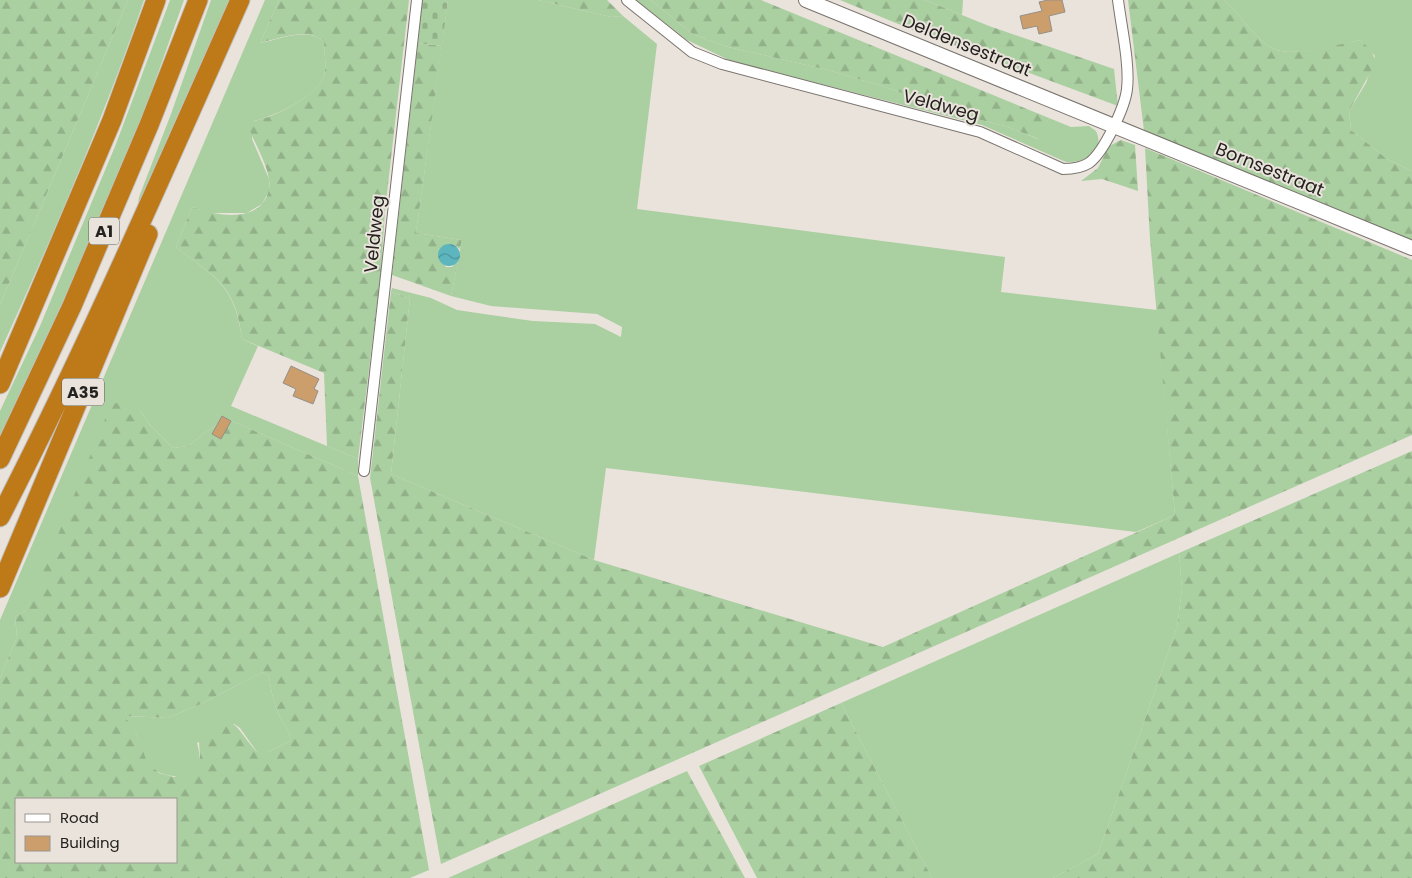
<svg xmlns="http://www.w3.org/2000/svg" width="1412" height="878" font-family="Poppins,sans-serif">
	<defs>
		<pattern id="forest-firs" width="22" height="20" patternUnits="userSpaceOnUse" patternTransform="scale(1.25)"><rect width="22" height="20" fill="#aacfa0"/><path d="M5 1l3.5 6h-7zM16 11l3.5 6h-7z" fill="#92b189"/></pattern>
		<pattern id="cemetery-stones" width="16" height="16" patternUnits="userSpaceOnUse" patternTransform="scale(1.25)"><rect width="16" height="16" fill="#aacfa0"/><path d="M2 7V4a2 2 0 0 1 4 0v3zM10 15v-3a2 2 0 0 1 4 0v3z" fill="#92b189"/></pattern>
		<pattern id="water-waves" width="16" height="10" patternUnits="userSpaceOnUse" patternTransform="scale(1.25)"><rect width="16" height="10" fill="#5db6be"/><path d="M0 5q4-4 8 0t8 0" fill="none" stroke="#4d949a"/></pattern>
	</defs>
	<rect width="100%" height="100%" fill="#eae3dc"/>
	<path fill="#aacfa0" d="M128,0H144C103,120 52,237 0,352V305Z
		M170,0H184L129,154L101,222L0,440V411L40,326L116,144Z
		M211,0H232L137,210L139,197L171,114Z
		M265,0H279L260,43C281,39 305,27 324,41C324,52 327,66 324,76C318,96 273,117 254,121L252,139L269,179V191L262,204L247,213H208L192,207L176,247C217,279 234,284 242,339L258,346L231,406L358,459V476L225,418L188,446L173,448L149,424L140,410L25,611L15,617L17,637L0,678V620Z
		M448,0H538L611,17L623,16L657,44L637,209L1005,257L1001,292L1157,310L1175,515L1136,532L606,468L594,560L391,474L410,298L391,292L392,288L431,298L457,310L533,321L595,324L621,337L622,327L597,314L491,306L451,296L462,240L416,233Z
		M636,0H651L691,33L724,46L828,70L882,86L965,116L1005,126L1038,139L1049,118L1071,127L1089,126L1096,131C1106,152 1084,163 1066,162L982,125L731,61L687,40Z
		M925,0H963L962,15Z
		M1224,0H1412V171L1387,159L1351,130L1349,111L1366,83L1375,56L1360,40C1342,45 1290,57 1274,49C1254,39 1241,14 1224,0Z
		M1179,553L1182,589L1177,627L1098,854L1053,878H932L841,703Z
		M263,672L269,676C271,692 275,709 283,723C287,729 291,734 290,741L268,752H257L240,728L234,724L197,743C199,751 201,759 198,766C190,783 159,776 149,766C143,759 143,748 139,740C136,732 127,724 127,716L168,718L201,704Z"/>
	<path fill="url(#forest-firs)" fill-rule="evenodd" d="M0,0H128L0,305Z
		M279,0H409L385,211L381,271L358,459L327,446L324,373L242,339C235,284 217,279 176,247L192,207C214,215 253,223 266,198C269,192 270,186 269,179C266,161 254,143 248,125C256,119 265,119 273,115C288,109 319,92 324,76C327,66 324,52 324,41C306,27 280,38 260,43Z
		M538,0H607L623,16L611,17Z
		M651,0H761L1049,118L1039,139L1005,126L965,116L882,86L828,70L724,46L691,33Z
		M840,0H925L989,26L1114,69L1118,106L908,28Z
		M1128,0H1224C1241,14 1254,39 1274,49C1290,57 1342,44 1360,40L1371,50L1376,62L1349,111L1351,130L1387,159L1412,171V241L1144,131Z
		M418,43L442,46L416,233L462,240L460,249L454,245L439,258L446,267H452L458,261L451,296L392,275Z
		M1121,140L1135,145L1138,191L1102,179L1081,181L1098,168L1109,146Z
		M1145,148L1412,260V435L441,864L370,478L391,292L410,298L391,474L594,560L883,647L1175,515L1150,239Z
		M112,402L140,410L149,424L173,448L188,446L225,418L358,476L429,870L410,878H0V678L17,637L15,617L25,611L34,594ZM263,672L269,676C271,692 275,709 283,723C287,729 291,734 290,741L268,752H257C232,725 237,709 199,740L200,757L196,769L174,777L159,773L147,763L140,741L127,719L128,716L168,718L201,704ZM16,799H176V862H16Z
		M1412,451V878H1053L1098,854L1177,627L1182,589L1179,553Z
		M841,703L932,878H757L699,766Z
		M687,771L745,878H448Z"/>
	<path fill="url(#cemetery-stones)" d="M422,0H448L442,46L418,43Z"/>
	<path fill="url(#water-waves)" d="M438 255a11 11 0 1 1 22 0a11 11 0 1 1-22 0Z"/>
	<path fill="#cb9e6b" stroke="#958f88" d="M1048,0H1062L1065,12L1049,16L1052,31L1039,34L1037,26L1023,29L1020,16L1042,11L1039,2Z
		M291,366L319,379L314,389L318,391L313,404L293,396L296,389L283,383Z
		M222,416L231,421L221,439L212,434Z"/>
	<g fill="none" stroke-linecap="round" stroke-linejoin="round">
		<defs>
			<path id="street" d="M627,0L692,52L722,64L980,132L1063,169C1071,169 1081,168 1089,163C1104,152 1125,107 1127,89C1130,64 1121,25 1118,0
				M364,471L417,0"/>
			<path id="secondary" d="M806,0L1412,248"/>
			<path id="highway" d="M0,384L112,120L156,0
				M0,459L72,306L149,125L198,0
				M0,517C87,348 163,173 240,0
				M0,588L148,234"/>
		</defs>
		<use href="#street" stroke="#7a746e" stroke-width="12"/>
		<use href="#secondary" stroke="#7a746e" stroke-width="16"/>
		<use href="#highway" stroke="#c2c1c0" stroke-width="21"/>
		<use href="#street" stroke="#fff" stroke-width="10"/>
		<use href="#secondary" stroke="#fff" stroke-width="14"/>
		<use href="#highway" stroke="#be7919" stroke-width="19"/>
	</g>
	<g text-anchor="middle" dominant-baseline="central" stroke-width="4" stroke-linejoin="round" paint-order="stroke">
		<g fill="#eae3dc" stroke="#5f5c58" stroke-width="1">
			<rect x="89" y="217.5" width="30" height="27" rx="4"/>
			<rect x="62" y="378.5" width="42" height="27" rx="4"/>
		</g>
		<g font-size="16" font-weight="bold" fill="#24221f">
			<text x="104" y="231">A1</text>
			<text x="83" y="392">A35</text>
		</g>
		<g font-size="18" fill="#24221f" stroke="#eae3dc">
			<text transform="translate(967 45) rotate(22)">Deldensestraat</text>
			<text transform="translate(941 105) rotate(15)">Veldweg</text>
			<text transform="translate(1270 169) rotate(22)">Bornsestraat</text>
			<text transform="translate(374 234) rotate(-84)">Veldweg</text>
		</g>
	</g>
	<rect x="15" y="798" width="162" height="65" fill="#eae3dc" stroke="#9b9690"/>
	<rect x="25" y="814" width="25" height="8" fill="#ffffff" stroke="#9b9690"/>
	<text x="60" y="823" font-size="15" fill="#24221f">Road</text>
	<rect x="25" y="836" width="25" height="15" fill="#cb9e6b" stroke="#9b9690"/>
	<text x="60" y="848" font-size="15" fill="#24221f">Building</text>
</svg>
